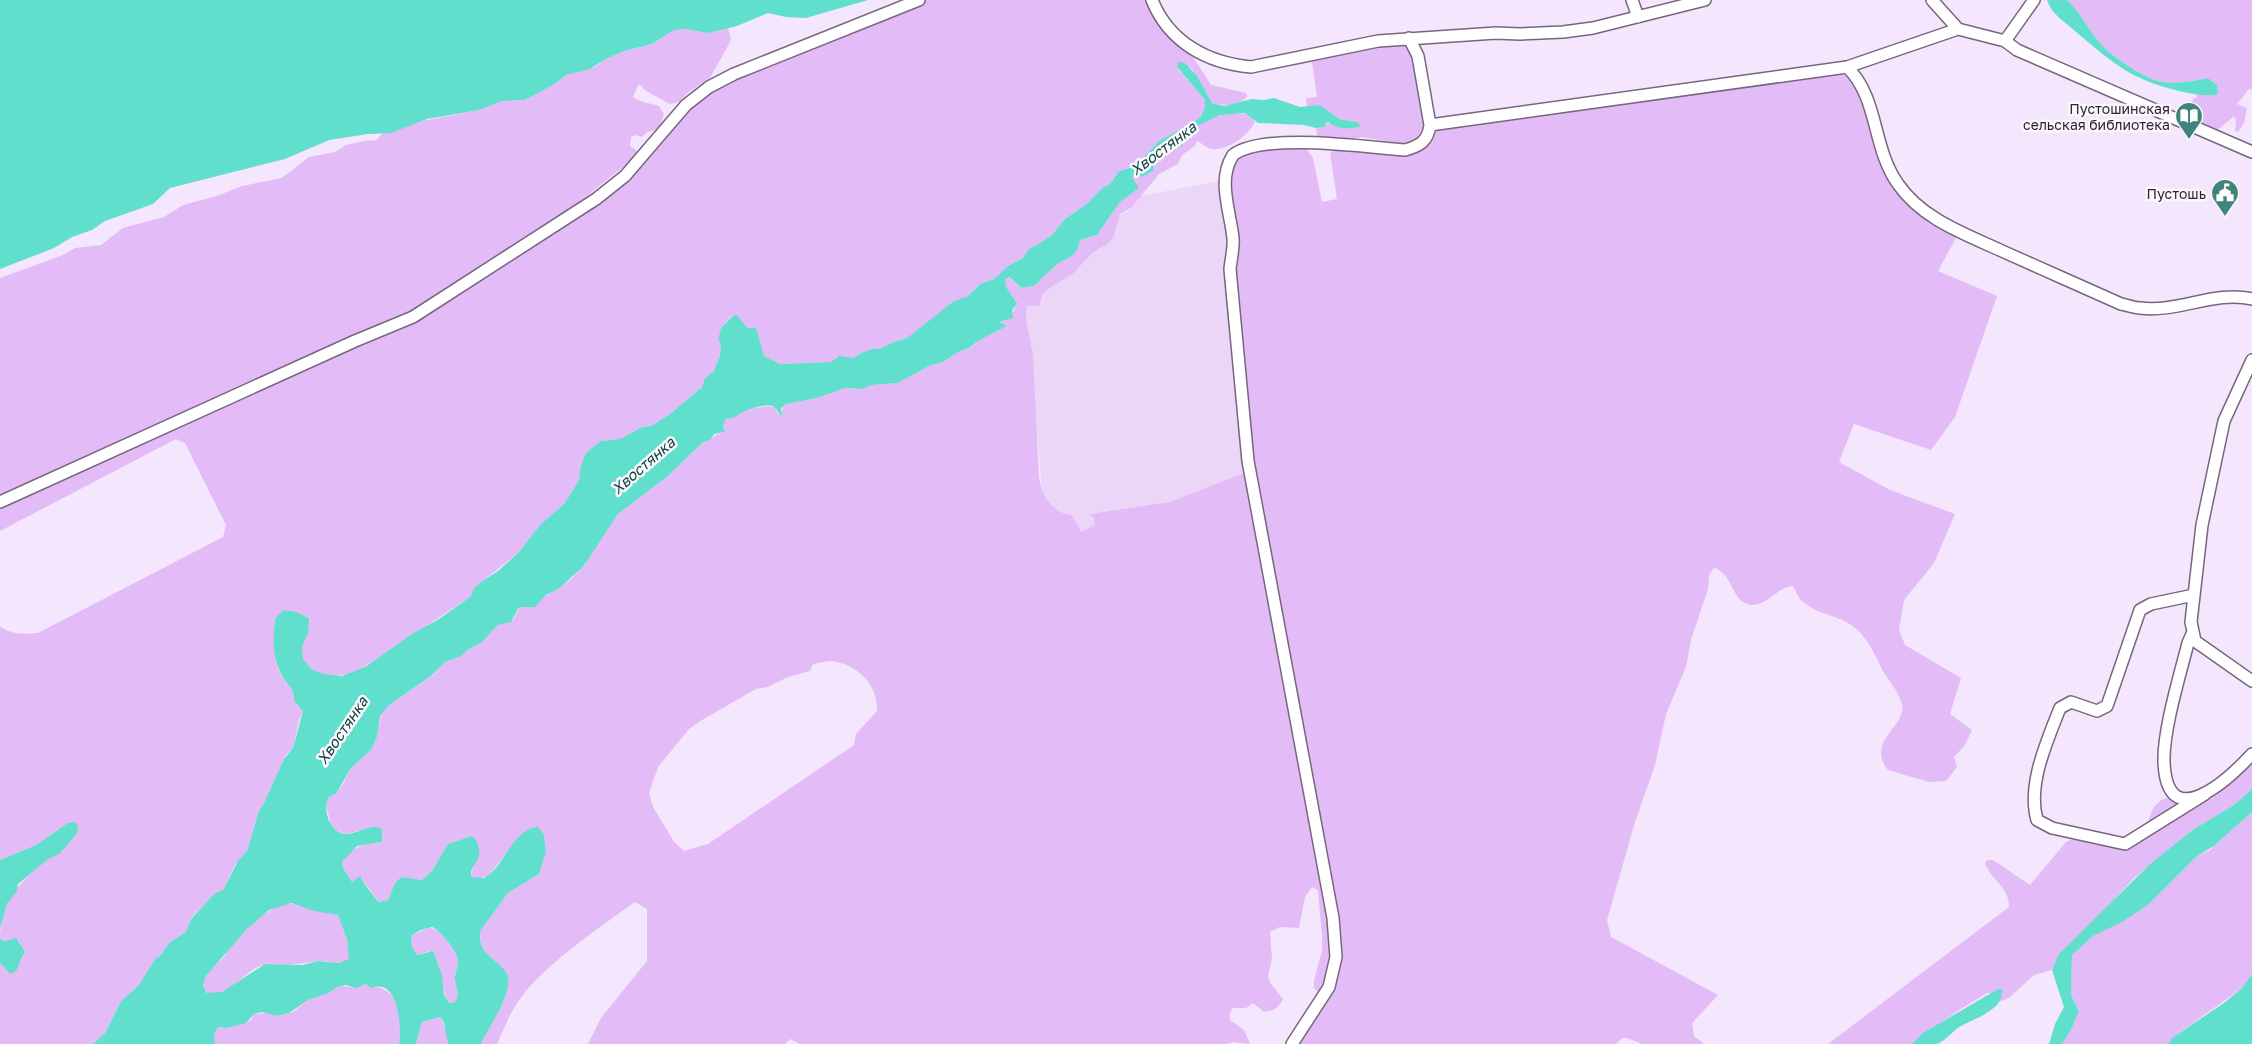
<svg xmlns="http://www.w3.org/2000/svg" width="2252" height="1044" font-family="'Golos Text',sans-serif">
	<rect width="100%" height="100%" fill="#f4e6fc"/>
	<path fill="#ecd6f8" d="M1224,180L1248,474L1170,502L1090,514L1096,521L1095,525L1081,532L1072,515L1056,510L1043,496L1026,318L1027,305L1031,304L1038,307L1041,305L1042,295L1048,289L1074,273L1091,254L1102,248L1114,236L1119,216L1130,210L1141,196Z"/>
	<path fill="#e2bbf7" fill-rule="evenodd" d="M925,0H1148L1160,27L1188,49L1211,85L1246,93L1247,96C1241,106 1222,106 1212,103L1192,69L1181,62L1178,69L1205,100V107L1200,118L1159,141L1135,166L1116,174L1110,184L1102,188L1088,203L1065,219L1051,236L1028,250L1023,258L1008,266L994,279L980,284L968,296L957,300L907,338L891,343L880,349L861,353L853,358L837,357L832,362L780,364L764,356L754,328L747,329L739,318L733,315L721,328L718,339L721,345L720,356L713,372L705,378L702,387L670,414L651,426L642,427L620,439L601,441L593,447L586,453L579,480L565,503L540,525L519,552L474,588L470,597L356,672C339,679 301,676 301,651C301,644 307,638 308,632C308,627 307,621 306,616L289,611L274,625C275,655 271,666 293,691L294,701L303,711L299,720L293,748L286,755L264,803L259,811L247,851L235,865L223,890L214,894L191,918L186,932L170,942L160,956L156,958L138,986L121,1001L105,1033L93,1044H0V963L8,972L21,961L25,951L18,940L5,941L0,939C0,903 20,881 46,860C59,850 72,846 78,828L59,829L36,845L0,860V626C10,635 25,634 38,633L223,537L226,525L185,443L176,439L0,531V505L413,320L597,202L688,106L732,78Z
		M2067,0H2252V90L2249,89L2237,104L2247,108L2244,123L2238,132L2235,131L2236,119L2233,117L2215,132L2190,119C2186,113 2189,100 2197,97L2196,94H2218L2217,85L2208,78C2193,81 2172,85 2158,81C2143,77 2109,55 2100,43C2088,29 2081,13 2067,0Z
		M728,28L731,38L729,44L710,78L687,93L679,102L670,104L646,91L639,84L633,97C643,104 648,102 659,106L664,114L659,129L647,132L642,137L636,135L631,137L630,146L636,150L637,156L569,210L430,304L329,350L304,357L294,364L113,444L99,453L0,499V278L63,255L75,248L101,245L123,228L164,217L183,205L217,196L242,186L282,178L309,157L335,152L346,145L364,141L377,140L382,133H391L417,122L479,110L502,101L525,100L555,84L566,75L595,67L606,59L624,51L652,44L674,30L686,29L708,33Z
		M1406,45L1413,52L1424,122L1419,140L1410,145L1362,137L1350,140L1322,139L1317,135L1316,128H1321L1326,122L1337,127L1357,122L1339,119L1318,105L1307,107L1306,98L1317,97L1312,62L1291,66L1288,63L1350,48Z
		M1838,74L1847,76L1861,91L1891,178L1957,236L1938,271L1997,296L1955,417L1931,450L1854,424L1839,462L1890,490L1955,514L1934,563L1904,600L1899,630L1905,645L1961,678L1950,714L1972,730L1965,745L1954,757L1957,767L1946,781L1929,782L1888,770C1864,739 1911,726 1901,701C1897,690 1889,681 1883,671C1875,655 1867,635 1851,625C1835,614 1814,614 1800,599C1797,595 1796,590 1793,586C1776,587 1765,610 1747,604C1731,599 1732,572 1714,568L1709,575L1708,589L1691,640L1686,667L1666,714L1655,765L1635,822L1607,920L1611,937L1718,995L1692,1023L1694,1036L1704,1044H1642L1627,1038H1622L1616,1044H1295L1319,993L1314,988V980L1322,951V936L1318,890L1312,887L1305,897L1299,928L1280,927L1270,932L1272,959L1268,976L1270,983L1283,999C1278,1008 1274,1011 1264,1012L1253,1003L1246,1008H1233L1230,1013V1020L1244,1030L1250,1044L1233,1042L1226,1044H800L790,1039L785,1044H588L601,1018L647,961V909L635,902C601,926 543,966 520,999C510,1012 504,1029 497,1044H481L504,1000L508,983L501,966C489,960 477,944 481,930L508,893L539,874L546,852L544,835L529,829L516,841L488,876L475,879L471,877L473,867L471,836L448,844L432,871L422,880L401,877L395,883L388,900L379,902L361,878L352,882L343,868L342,862C353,846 362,844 380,843L382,836L373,827L346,834L337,831L331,824L326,805L329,797L336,794L342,786L351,768L371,750L377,737L381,714L388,706L432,676L445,662L460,656L469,649L481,643L498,625L513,620L519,608L540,600L571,579L585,565L593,549L618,514L668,476L703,442C711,439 715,434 725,432L723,424C727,413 763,404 774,407L779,415L782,413L783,406L786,404L817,398L845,388L862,389L872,385L898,383L929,366L943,362L958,352L970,348L978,341L1005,327V326L999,322L1007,320L1015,309L1016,301L1006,287L1005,279L1008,277L1022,288L1034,286L1057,264L1072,256L1080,240L1097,235L1120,202L1138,188L1132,177L1151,172L1156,163L1161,161L1166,147H1181L1193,128L1215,117L1228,113L1248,114L1255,122C1249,135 1227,151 1212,149C1206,148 1202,143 1197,141L1195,146L1182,155L1178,164L1159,174L1131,208L1120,214L1114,236L1109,243L1091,254L1074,273L1048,289L1042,295L1040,306H1027L1026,318L1033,356L1039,478C1043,497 1051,512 1072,515L1081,532L1095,525L1094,518L1089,514L1170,502L1244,473L1248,474L1259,516L1237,316L1229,180C1230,176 1230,169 1232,165C1243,143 1284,148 1305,147L1313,158L1322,202L1337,199L1330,153L1335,150L1409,154L1426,146L1436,130ZM829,661C856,663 878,683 877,711L856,734L854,745L708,844L684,851L674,842L653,807L649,793L658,767L689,729L702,720L756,689L768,687L788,677L810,671L813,664Z
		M2252,762V789L2234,805L2194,829L2134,878L2083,933L2058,955L2052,970L2034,975L2009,998L1998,1002L2003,994L1987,993L1953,1014L1912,1044H1828L2009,907C2010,887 1989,879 1985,862L1988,860H1993L2030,885L2066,842L2080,836L2126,841L2146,828L2153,808L2161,800L2182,793L2216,792L2226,786Z
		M2252,812V974L2242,988L2172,1038L2168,1044H2062L2071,1030L2079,1011L2071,995L2072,955L2093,936L2126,919L2148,905L2197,856L2210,850Z
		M287,903L338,915L346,935L350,959C341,966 330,961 320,961C307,962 295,965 282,965C277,965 272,963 267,964C244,967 231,999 206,993C197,978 215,967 223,958C227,954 228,949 232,945C247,928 265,909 287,903Z
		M428,928C439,926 457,951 458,960C459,967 454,973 455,980C456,988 460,994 455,1002L449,1003C440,987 443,962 429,951L417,955L412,947L411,936Z
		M365,984C373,986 381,987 388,992C402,1002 402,1028 399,1044H215L214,1034L218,1027L222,1028L250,1021L254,1014L266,1013L277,1016L293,1012L308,1000L342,986L351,987Z
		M440,1017L447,1033L448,1044H416L422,1022Z"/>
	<path fill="#61dfcd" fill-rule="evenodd" d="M0,0H868L806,18L786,17L768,13L737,26L708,33L686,29L674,30L652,44L624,51L606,59L590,69L566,75L555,84L525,100L502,101L479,110L427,119L391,133L368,134L329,140L285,159L170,188L153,204L105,221L92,230L72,237L54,248L0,269Z
		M2047,0H2067C2081,13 2088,29 2100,43C2109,55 2143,77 2158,81C2173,85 2193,81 2208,78L2217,85L2218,94C2209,97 2197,94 2188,93C2134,82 2115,65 2075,31C2064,21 2052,15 2047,0Z
		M1178,62L1185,63L1197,76L1212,103L1224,106L1252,99L1264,100L1274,98L1300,107L1320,105L1339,119L1357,122L1361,126C1351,130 1335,129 1328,122L1325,123V127L1316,128L1304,125L1258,123L1245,113L1220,115L1193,128L1181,147L1165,149L1162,158L1154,165L1153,171L1143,176L1132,177L1139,188L1120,202L1097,235L1080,240L1077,250L1072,256L1057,264L1034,286L1022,288L1009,277L1005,279L1006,287L1017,303L1012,311L1013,318L999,322L1006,326L1005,327L978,341L969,348L958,352L943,362L929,366L898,383L872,385L862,389L845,388L817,398L786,404L781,408L782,416C778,414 778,410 774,407C767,402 740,411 736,417L726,419L723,426L725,432L714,434L710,440L703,442L668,476L618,514L583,567L558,589L546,595L535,607C514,608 522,603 511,622L498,625L481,643L469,649L461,656L445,662L431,676L388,706L380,716L377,737L371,750L351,768L336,794L329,797C321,809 331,835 347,834C359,833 372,823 382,829V842L357,846L342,862L343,868L352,882L360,876C362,881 375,898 379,902L388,900L395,883L401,877L422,880L432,871L448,844L471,836L475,838C487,863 470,859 471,877L484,878C505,867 512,829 538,827L544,835L546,852L539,874L508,893L481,930C474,955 505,962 508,977C511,997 489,1026 481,1044H448L444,1023L440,1017L422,1022L416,1044H399C402,1028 399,977 371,988L366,984L356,988L346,985L338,987L328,993L308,1000L289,1013L277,1016L262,1012L254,1014L246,1023L226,1028L218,1027L214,1034L215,1044H93L105,1033L121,1001L138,986L156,958L160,956L170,942L186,932L191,919L214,894L223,890L238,861L247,851L259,811L264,803L284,759L293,748L303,711L294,701L293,691C273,668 272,650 275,620C277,617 280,612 284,611C290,609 305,615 309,619L308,633L302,647L303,659L311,669L324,674L342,676L365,667L412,634L439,619L470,597L474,588L481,582L498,571L519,552L540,525L565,503L579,480L581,466L586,453L593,447L601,441L620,439L642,427L651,426L670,414L702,387L705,378L713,372L720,356L721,345L718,339L721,328L734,315L738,316L747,328H756L764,356L780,364L831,362L839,356L853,358L861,353L872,349H880L891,343L907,338L954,301L968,296L980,284L994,279L1008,266L1023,258L1028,250L1051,236L1065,219L1088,203L1102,188L1110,184L1118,172L1135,166L1159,141L1200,118L1205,107V100L1177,67ZM291,903L314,911L338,915L347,939L349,959L339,963L318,961L302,965L265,964L222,992L206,993L203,985L206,976L246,930L269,910ZM432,927C440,930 457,951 458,960C459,967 454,973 455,980C456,988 460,994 455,1002L449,1003L444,994L442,975L433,951L417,955L412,947L411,936L421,930Z
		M2252,789V812L2214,846L2197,856L2148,905L2122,922L2093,936L2072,955L2071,995L2079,1011L2071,1030L2062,1044H2049L2055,1024L2064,1007L2052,970L2058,955L2149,865L2194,829L2234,805Z
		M76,822L78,828L76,835L59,854L48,859L18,884L17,891L7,904L0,928V860L36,845L68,823Z
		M16,938L25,951L16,971L10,974L0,963V939L5,941Z
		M2252,974V1044H2168L2172,1038L2224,1003L2242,988Z
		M1998,989H2002C2005,1011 1971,1019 1958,1028C1951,1033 1943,1043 1936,1044C1929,1044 1920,1044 1912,1044L1923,1033Z"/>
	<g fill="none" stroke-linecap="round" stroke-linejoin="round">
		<defs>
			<path id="minor" d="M1152,0C1169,42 1207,63 1251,67L1378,41L1496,33L1520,34L1563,32L1593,28L1705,0
				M1632,0L1638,17
				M1932,0L1958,29
				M1409,38L1418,56L1430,125
				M2005,41L2034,0
				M1847,67C1879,98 1872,148 1898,184C1922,219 1965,234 2002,251C2042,269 2081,286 2121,304C2127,305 2134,308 2140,308C2178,313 2215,290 2252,299
				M2252,360L2224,421L2202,525L2191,622L2195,641L2252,681
				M0,502L355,341L413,317L596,199L625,176L686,105L709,87L734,74L919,0
				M2194,595L2151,604L2140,610L2107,706L2097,711L2071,702L2060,708C2047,741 2027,785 2037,820L2052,828L2125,844L2205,794
				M2192,634L2188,643C2180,675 2163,730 2164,762C2167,836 2228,780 2252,754
				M1292,1044L1329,987L1336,957L1333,918L1248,461L1230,269C1231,259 1234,248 1233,238C1230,210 1217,180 1233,155C1264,132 1366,147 1405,150C1420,146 1428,141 1430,125L1847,67L1958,29L2005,41L2017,50L2252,152"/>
		</defs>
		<use href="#minor" stroke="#76667e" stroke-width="14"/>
		<use href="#minor" stroke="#fff" stroke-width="11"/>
	</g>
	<defs>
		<symbol id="library-pin" viewBox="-11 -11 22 30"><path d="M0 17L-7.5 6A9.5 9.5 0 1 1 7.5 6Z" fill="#40857b" stroke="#fbf7fd"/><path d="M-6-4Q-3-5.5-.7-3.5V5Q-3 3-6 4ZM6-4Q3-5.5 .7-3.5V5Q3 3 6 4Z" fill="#fff"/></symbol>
		<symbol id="civic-pin" viewBox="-11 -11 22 30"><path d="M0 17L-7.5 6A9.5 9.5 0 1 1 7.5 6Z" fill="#40857b" stroke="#fbf7fd"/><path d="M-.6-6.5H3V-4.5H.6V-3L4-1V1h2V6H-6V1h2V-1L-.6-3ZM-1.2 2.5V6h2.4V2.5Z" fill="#fff"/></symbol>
	</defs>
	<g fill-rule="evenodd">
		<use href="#library-pin" x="2173" y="100" width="32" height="43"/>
		<use href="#civic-pin" x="2209" y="177" width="32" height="43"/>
	</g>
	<g text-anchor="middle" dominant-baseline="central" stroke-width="5" stroke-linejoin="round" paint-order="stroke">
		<g font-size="14" fill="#2d2631" stroke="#fbf7fd" text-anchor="end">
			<text x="2170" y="108">Пустошинская<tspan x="2170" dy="16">сельская библиотека</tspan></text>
			<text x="2206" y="193">Пустошь</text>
		</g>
		<g font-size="15" font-style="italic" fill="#0a443d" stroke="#fbf7fd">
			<text transform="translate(1163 148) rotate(-37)">Хвостянка</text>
			<text transform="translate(643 465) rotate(-41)">Хвостянка</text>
			<text transform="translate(342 730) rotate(-56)">Хвостянка</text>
		</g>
	</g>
</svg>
